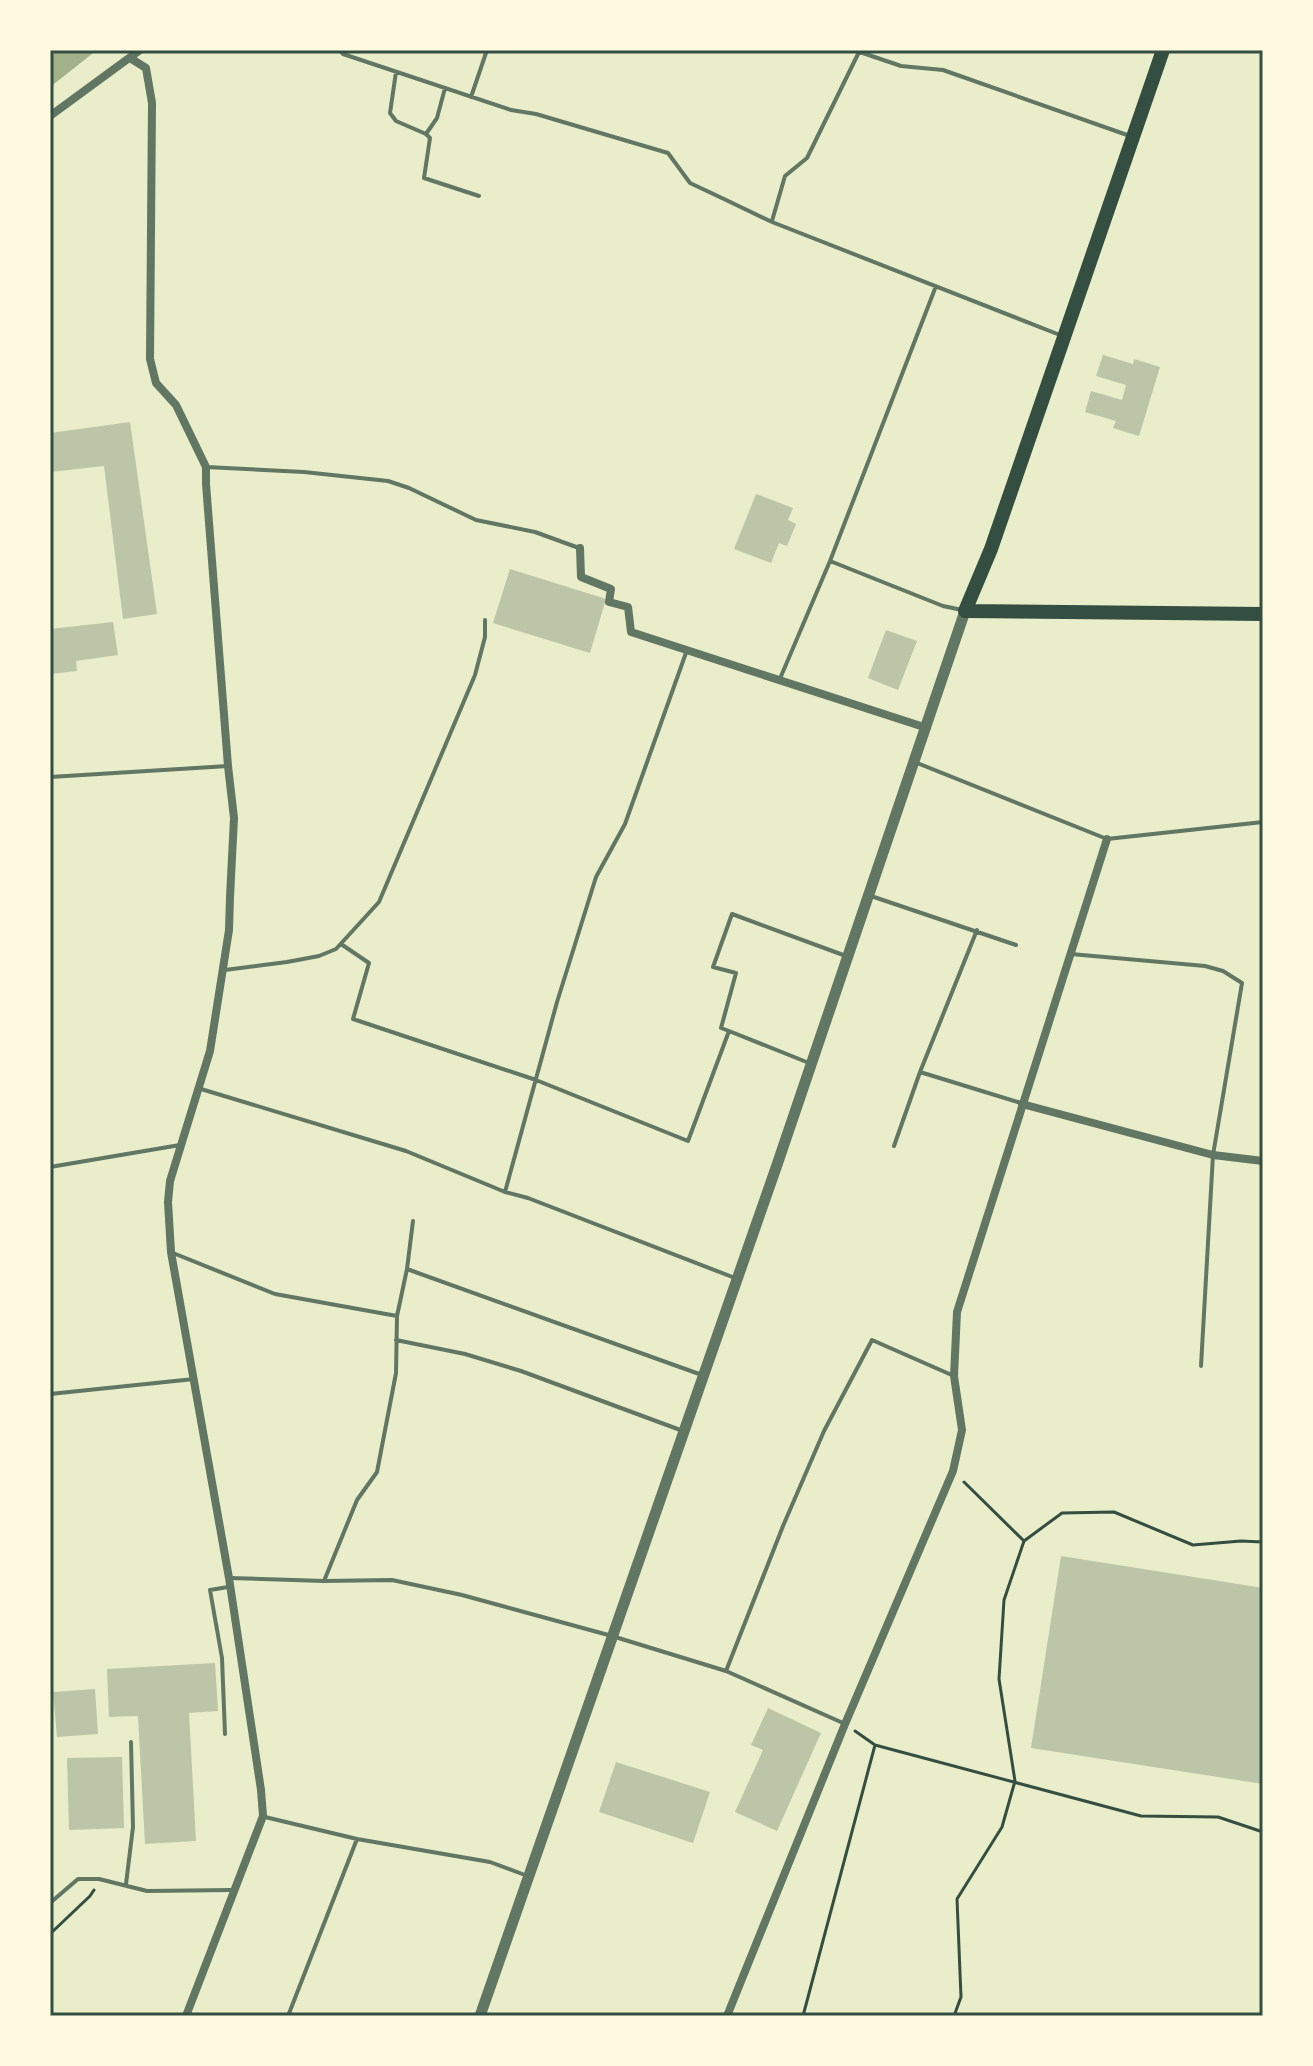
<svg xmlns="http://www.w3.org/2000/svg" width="1313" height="2066" font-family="'PT Sans',sans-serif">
	<rect width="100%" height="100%" fill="#e9edc9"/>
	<path fill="#a3b18a" d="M50,50H97L50,87Z"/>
	<path fill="#bcc5a7" d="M1103,355L1133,364L1134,359L1160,367L1139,436L1113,428L1116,421L1085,412L1091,391L1122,400L1126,385L1096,376Z
		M130,422L157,614L123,619L104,466L50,472V433Z
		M756,494L793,508L788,520L796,524L787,546L779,543L771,563L734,549Z
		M510,569L606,599L590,653L493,623Z
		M113,622L118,655L76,661L77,671L50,674V629Z
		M886,630L917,641L898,690L868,678Z
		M1061,1556L1263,1588V1784L1031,1748Z
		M215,1663L218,1711L189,1713L196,1841L145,1844L138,1716L109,1717L107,1669Z
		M95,1689L98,1734L57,1737L53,1692Z
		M768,1708L821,1733L777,1831L735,1812L763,1750L751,1745Z
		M122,1757L124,1828L69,1830L67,1758Z
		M616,1762L710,1792L693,1843L599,1812Z"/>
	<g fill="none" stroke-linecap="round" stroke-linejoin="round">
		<path stroke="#344e41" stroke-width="3" d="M964,1482L1024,1541
			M855,1731L875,1745L1141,1816L1218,1817L1263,1832
			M50,1934L90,1896L94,1890
			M803,2016L875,1745
			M954,2016L961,1997L957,1899L1002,1827L1015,1781L999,1679L1004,1600L1024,1541L1062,1513L1114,1512L1193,1545L1241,1541L1263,1542"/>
		<path stroke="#617663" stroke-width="4" d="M340,50L343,54L511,110L536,114L668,153L690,183L724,199L772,222L1060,335
			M854,50L901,66L943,70L1130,136
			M396,72L390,113L396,121L426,134L437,118L445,88
			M471,97L487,50
			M426,134L430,138L424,178L479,196
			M772,221L785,176L807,158L859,52
			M206,467L304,472L388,481L409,488L476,520L535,532L579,548
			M830,561L943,606L962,610
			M779,681L830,561L936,286
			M917,763L1107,839L1263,822
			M50,777L228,766
			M871,896L1016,945
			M341,944L369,963L353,1019L536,1080L688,1141L729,1031L809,1063
			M1071,954L1205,966L1223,971L1242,983L1213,1155L1201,1366
			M225,970L287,962L319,956L336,949L379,902L475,675L485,637V620
			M729,1031L721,1028L736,973L713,967L732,914L846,956
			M920,1072L1021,1103
			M201,1089L406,1151L505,1192L528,1198L735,1278
			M894,1146L920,1072L977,930
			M50,1167L180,1145
			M505,1192L557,1002L596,877L625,824L687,650
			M173,1253L275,1294L397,1316
			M407,1269L702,1375
			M396,1340L465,1354L521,1371L683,1431
			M50,1394L194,1379
			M229,1578L324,1581L392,1580L462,1595L612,1636L726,1671L843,1723
			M324,1581L357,1500L377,1472L396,1373L397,1316L407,1269L413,1221
			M726,1671L783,1526L824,1431L872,1340L954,1376
			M225,1734L222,1658L210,1590L228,1587
			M265,1817L357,1839L490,1862L525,1875
			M126,1884L133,1827L131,1742
			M50,1903L78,1879H99L147,1891L232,1890
			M288,2016L357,1839"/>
		<path stroke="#617663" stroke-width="8" d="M130,58L146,68L152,103L150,359L156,383L176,405L206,467V484L228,766L234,818L230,897L229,930L210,1051L170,1181L168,1202L171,1252L229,1578L261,1790L263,1816L186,2016
			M50,116L140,50
			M580,548L581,577L611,589L609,602L628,607L631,632L927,728
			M1022,1104L1213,1155L1263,1161
			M727,2016L845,1724L953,1471L962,1430L954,1376L957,1312L1107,839"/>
		<path stroke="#617663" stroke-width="11" d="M480,2016L778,1162L965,611"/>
		<path stroke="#344e41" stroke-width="14" d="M1163,50L991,549L965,611L1263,614"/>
	</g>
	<rect width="1313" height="2066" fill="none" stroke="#fefae0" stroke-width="104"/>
	<rect x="52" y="52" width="1209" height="1962" fill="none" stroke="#344e41" stroke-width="3"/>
</svg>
